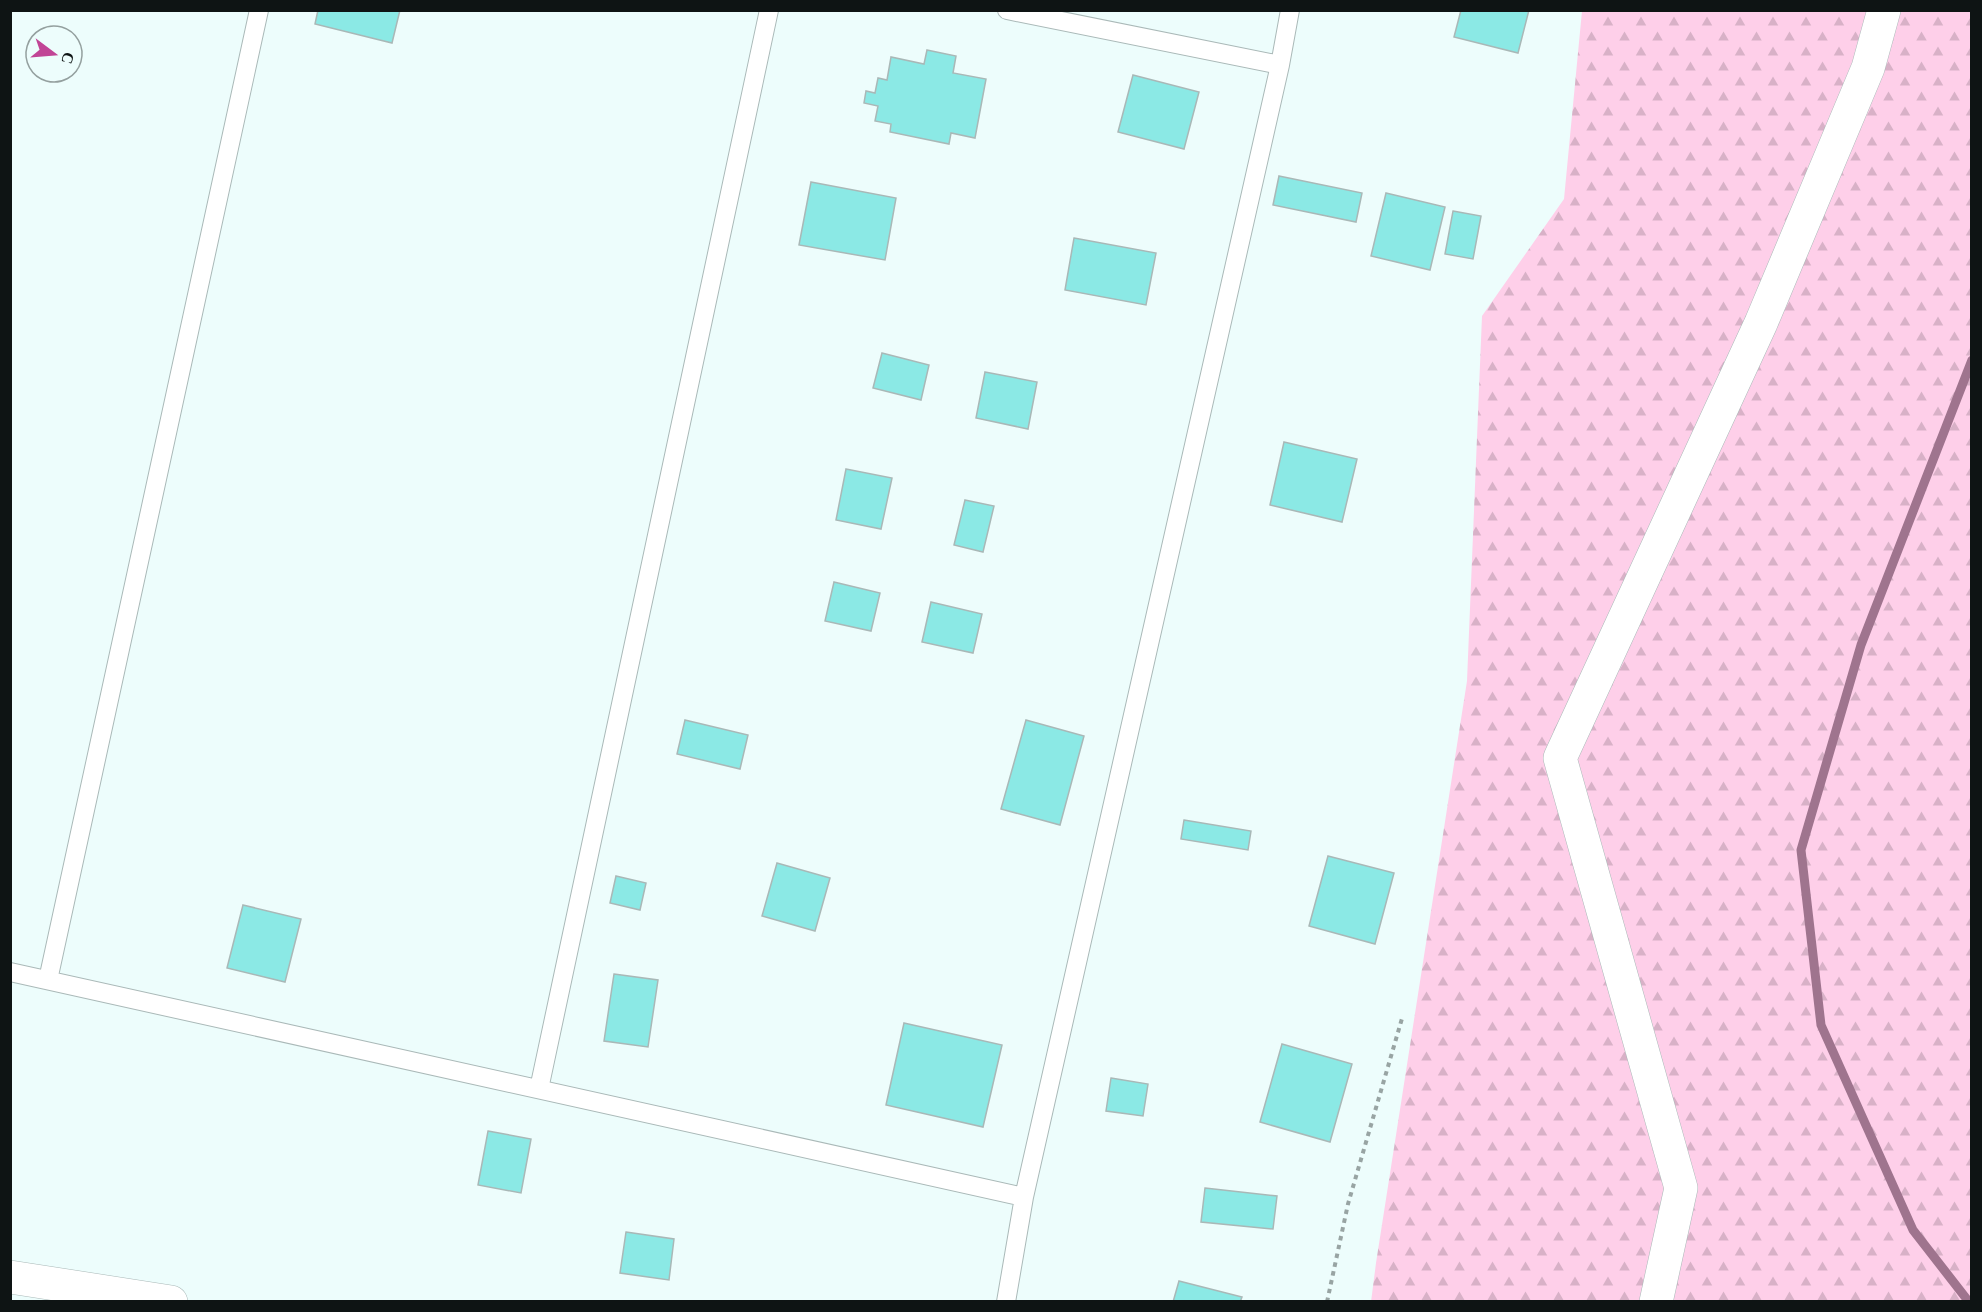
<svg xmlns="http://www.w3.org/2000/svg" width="1982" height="1312" font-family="'Libre Baskerville',serif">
	<defs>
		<pattern id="forest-firs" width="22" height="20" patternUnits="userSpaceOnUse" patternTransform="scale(1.5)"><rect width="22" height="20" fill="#fecfe9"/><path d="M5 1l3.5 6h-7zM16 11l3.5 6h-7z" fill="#d8b1c7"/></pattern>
	</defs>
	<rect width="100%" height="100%" fill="#edfdfc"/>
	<path fill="url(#forest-firs)" d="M1582,11H1971V1301L1371,1302L1376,1263L1467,681L1482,316L1564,199Z"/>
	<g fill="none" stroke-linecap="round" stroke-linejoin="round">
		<path stroke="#9f748e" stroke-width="9" d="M1969,1302L1913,1230L1821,1025L1801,850L1861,645L1972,360"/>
	</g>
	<path fill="#8be9e5" stroke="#a9b8b7" stroke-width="1.5" d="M318,10H400L392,43L315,24Z
		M1461,10H1529L1518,53L1454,37Z
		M927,50L956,56L953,73L986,79L975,138L951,133L949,144L890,132L891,124L875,121L878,106L864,103L866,91L875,93L878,78L887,80L891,57L924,64Z
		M1133,75L1199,92L1184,149L1118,132Z
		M1279,176L1362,193L1356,222L1273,205Z
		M811,182L896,198L885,260L799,245Z
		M1386,193L1445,207L1430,270L1371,256Z
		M1453,211L1481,216L1473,259L1445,254Z
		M1074,238L1156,253L1146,305L1065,290Z
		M882,353L929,365L921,400L873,388Z
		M985,372L1037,382L1028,429L976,418Z
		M1284,442L1357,459L1342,522L1270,505Z
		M846,469L892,478L881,529L836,520Z
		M965,500L994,506L983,552L954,545Z
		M834,582L880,593L871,631L825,621Z
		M931,602L982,614L973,653L922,642Z
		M685,720L748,735L740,769L677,754Z
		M1026,720L1084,736L1060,825L1001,809Z
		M1184,820L1251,831L1248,850L1181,839Z
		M1328,856L1394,873L1375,944L1309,926Z
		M777,863L830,878L815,931L762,916Z
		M616,876L646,883L640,910L610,903Z
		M243,905L301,919L285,982L227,968Z
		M614,974L658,980L648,1047L604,1041Z
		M904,1023L1002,1045L983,1127L886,1105Z
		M1282,1044L1352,1064L1330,1142L1260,1122Z
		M1111,1078L1148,1084L1143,1116L1106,1111Z
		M488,1131L531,1139L521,1193L478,1185Z
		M1205,1188L1277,1196L1273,1229L1201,1222Z
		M626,1232L674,1239L669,1280L620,1273Z
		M1179,1281L1242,1297L1240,1302H1173Z"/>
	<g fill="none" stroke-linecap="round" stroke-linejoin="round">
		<defs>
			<path id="service" d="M1007,10L1280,65
				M10,972L1024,1197
				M48,980L259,10
				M539,1089L769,10
				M1006,1302L1024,1197L1280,65L1290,10"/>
			<path id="minor" d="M1656,1302L1681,1188L1560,758L1761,323L1868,68L1884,10"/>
			<path id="tertiary" d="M10,1277L171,1302"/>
		</defs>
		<use href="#service" stroke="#aab9b8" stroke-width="20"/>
		<use href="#minor" stroke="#aab9b8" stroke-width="34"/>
		<use href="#tertiary" stroke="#aab9b8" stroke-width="34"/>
		<path stroke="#98a4a3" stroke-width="4" stroke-dasharray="4.5 4.5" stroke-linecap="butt" d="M1327,1302L1348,1204L1403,1015"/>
		<use href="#service" stroke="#fff" stroke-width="18"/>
		<use href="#minor" stroke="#fff" stroke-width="33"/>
		<use href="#tertiary" stroke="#fff" stroke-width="33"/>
	</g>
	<rect width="1982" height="1312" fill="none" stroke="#0e1414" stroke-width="24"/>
	<g transform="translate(54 54) rotate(106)"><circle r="28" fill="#edfdfc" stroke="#94a09f" stroke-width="1.5"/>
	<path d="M0-4.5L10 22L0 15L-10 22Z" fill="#c14596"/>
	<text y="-9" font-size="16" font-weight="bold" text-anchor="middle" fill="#0e1414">С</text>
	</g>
</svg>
